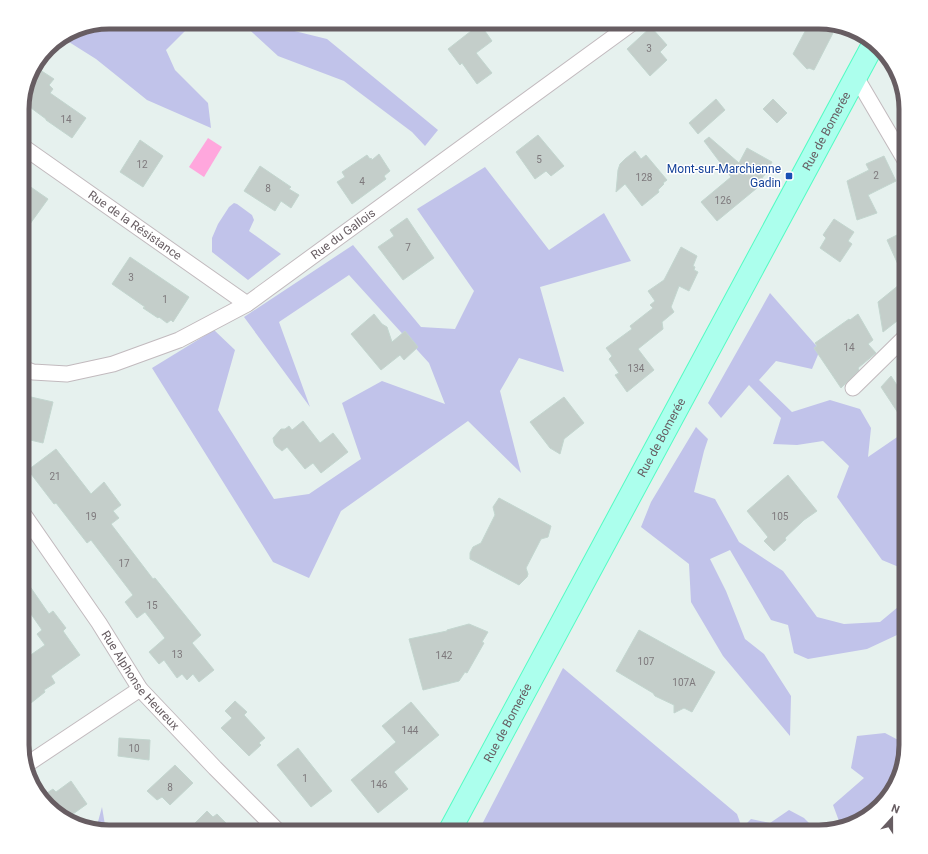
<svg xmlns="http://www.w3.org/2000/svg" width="928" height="854" font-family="Roboto,sans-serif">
	<rect width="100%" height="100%" fill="#e6f1ee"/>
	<path fill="#c1c3ea" d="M109,22H194L166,50L175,70L208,103L211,128L147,100L96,59L61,37L76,29Z
		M241,22H268L270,25L327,39L438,130L425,146L412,132L344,81L278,56Z
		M485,167L549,250L604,213L631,261L540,287L564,372L519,358L500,391L521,473L468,421L341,511L309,578L273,562L152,368L214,330L235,350L218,410L274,499L309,494L361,459L342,403L382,381L445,404L429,363L349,275L279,322L310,407L244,317L353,245L421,327L455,329L474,291L417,209Z
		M234,203L237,204L252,215L254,220L249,231L281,254L248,280L212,252V238L218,224L229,207Z
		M770,293L820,350L812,369L776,361L759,380L792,412L830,400L860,409L871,428L868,457L906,431V570L882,560L837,497L849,466L823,441L797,445L773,444L781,418L749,385L721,418L708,403Z
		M696,427L708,439L704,451L694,492L715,499L739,542L783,571L817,617L844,624L880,622L904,602L906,588V623L897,635L867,649L808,659L794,653L788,625L771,620L730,550L710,559L726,591L745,639L764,654L791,696L790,736L723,656L691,602L689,564L641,527L651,502Z
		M563,668L737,814L742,828L751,819L770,823L789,810L804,818L816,830L822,831L478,832Z
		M885,733L902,742L906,741V745L899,779L880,807L853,825L827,830L839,821L833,805L864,778L851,768L857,736Z
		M102,807L106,831L96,829Z"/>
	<path fill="#ffa7dd" d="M208,138L222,147L204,177L189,167Z"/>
	<path fill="#c4ceca" stroke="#c3d6cf" d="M810,22H825L836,25L832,33H833L814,70L809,68L807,69L793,54Z
		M480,24L492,41L476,53L492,73L477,84L462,63L460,65L448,49Z
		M651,27L667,45L660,52L667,60L650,76L627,49Z
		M37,68L54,79L49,85L53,89L50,93L86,118L72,138L46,120V119L23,102L30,73L33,74Z
		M716,99L725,110L698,134L689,123Z
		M773,99L787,113L777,123L763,109Z
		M538,135L564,166L551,176L546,171L535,179L516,152Z
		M709,137L739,163L747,148L772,162L765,175H764L757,188L717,221L701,202L731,177L704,141Z
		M140,140L163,156L143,187L120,172Z
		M635,151L641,159L646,155L667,180L663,183L664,184L658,190L659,192L642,206L625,184L616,192L618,170L620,164L625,159Z
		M379,154L390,171L384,176L386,179L352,204L337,182L345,177L342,172L367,155L370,159L371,158L372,160Z
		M884,156L896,181L868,195L877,213L857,220L847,181L869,170L866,164Z
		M260,166L291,187L289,189L299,195L291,208L281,201L275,211L244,191Z
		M22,181L48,199L22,235Z
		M407,218L434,258L403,280L378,247L394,236L390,230Z
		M834,219L854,232L848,241L852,244L840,262L820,248L826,238L823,235Z
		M899,234L906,249V314L883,332L878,302L905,280L887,240Z
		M681,247L697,256L693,266L695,267L694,270L698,272L689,291L679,286L671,307L674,312L662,322L663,329L638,349L654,370L627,392L615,375L619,373L609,359L612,356L606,348L632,329L630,326L653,308L650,305L655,301L648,291L664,280Z
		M130,257L189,297L173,322L171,320L167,323L159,317L158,318L143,308L145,307L112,284Z
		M374,314L382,324L387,327L392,342L405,331L418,347L404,360L400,355L381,370L351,334Z
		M858,314L873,340L868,344L876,353L858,368L859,370L841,388L814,348L817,346L815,343L849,319L850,320Z
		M891,376L906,399V425L881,387Z
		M22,395L53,402L43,443L22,438Z
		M564,397L584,423L564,439L560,454L550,448L530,422Z
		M303,421L320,443L333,433L348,452L321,473L313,463L305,469L287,447L282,451L276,446L274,443L273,438L281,429H285L289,426L292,430Z
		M56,449L91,494L104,482L121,505L113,511L119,518L111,524L153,579L155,578L201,635L192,643L214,670L199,682L193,674L187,680L182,674L177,678L164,660L159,664L149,652L165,638L145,612L137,618L125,602L133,595L91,540L87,543L56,503L54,504L28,470Z
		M788,475L817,511L804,520L785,538L786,540L774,551L764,541L768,537L747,511Z
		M499,498L551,526L548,537L541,539L526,568L528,574L527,577L519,585L470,559V553L473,547L481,543L495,515L493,507Z
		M22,575L49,614L53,611L66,628L63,631L80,655L51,676L55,683L44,690L45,692L22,710V661L45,645L37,634L42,630L22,601Z
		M469,624L488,632L482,642L484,643L467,673L465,672L459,681L423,690L409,639L447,631V630Z
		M639,630L715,672L692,712L684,708L674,713V705L655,696L653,693L616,671Z
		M235,701L247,712L244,715L265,738L259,743L261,745L249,756L221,728L232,718L225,711Z
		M411,702L439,735L394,772L408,789L378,813L351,780L396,742L382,726Z
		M119,738L150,740L149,760L118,756Z
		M298,748L332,791L311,807L277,765Z
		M175,765L193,783L170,805L162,797L157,800L147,791Z
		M71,781L87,804L66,819L47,806L41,797L53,789L56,792Z
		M207,811L213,817L217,814L235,832H186Z"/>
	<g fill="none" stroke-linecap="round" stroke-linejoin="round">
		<defs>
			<g id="street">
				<path d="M856,77L906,162"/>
				<path id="s1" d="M22,146L247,304"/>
				<path id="s2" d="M22,368L33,372L67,374L113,364L179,340L247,304L634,22"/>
				<path d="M853,388L906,336"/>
				<path id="s3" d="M22,512L99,623L140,689L215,768L279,832"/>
				<path d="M26,765L140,689"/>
			</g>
			<g id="primary">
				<path id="s4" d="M449,832L874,43"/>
			</g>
		</defs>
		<use href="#street" stroke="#c2babe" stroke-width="17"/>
		<use href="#primary" stroke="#53fcc4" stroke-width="24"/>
		<use href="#street" stroke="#fff" stroke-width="15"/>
		<use href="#primary" stroke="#acffed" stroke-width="22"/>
	</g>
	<rect fill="#1a4fb4" stroke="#fff" stroke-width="1.5" x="785" y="172" width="8" height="8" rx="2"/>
	<g text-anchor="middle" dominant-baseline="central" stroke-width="3" stroke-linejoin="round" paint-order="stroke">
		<g font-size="10" fill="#7e797c">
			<text x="649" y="48">3</text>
			<text x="66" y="119">14</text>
			<text x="539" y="159">5</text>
			<text x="142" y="164">12</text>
			<text x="876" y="175">2</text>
			<text x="644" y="177">128</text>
			<text x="362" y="181">4</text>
			<text x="268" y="188">8</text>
			<text x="723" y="200">126</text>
			<text x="408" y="247">7</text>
			<text x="131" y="277">3</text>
			<text x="165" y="299">1</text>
			<text x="849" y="347">14</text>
			<text x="636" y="368">134</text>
			<text x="55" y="476">21</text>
			<text x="91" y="516">19</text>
			<text x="780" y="516">105</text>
			<text x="124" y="563">17</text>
			<text x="152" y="605">15</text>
			<text x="177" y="654">13</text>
			<text x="444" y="655">142</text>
			<text x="646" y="661">107</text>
			<text x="684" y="682">107A</text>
			<text x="410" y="730">144</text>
			<text x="134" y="748">10</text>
			<text x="305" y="778">1</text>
			<text x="379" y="784">146</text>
			<text x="170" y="787">8</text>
		</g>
		<g font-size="12" fill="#675d62" stroke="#fff">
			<text stroke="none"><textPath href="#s4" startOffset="796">Rue de Bomerée</textPath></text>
			<text stroke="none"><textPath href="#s1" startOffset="138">Rue de la Résistance</textPath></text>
			<text stroke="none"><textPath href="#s2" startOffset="359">Rue du Gallois</textPath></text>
			<text stroke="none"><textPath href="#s4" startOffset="448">Rue de Bomerée</textPath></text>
			<text stroke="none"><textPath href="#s3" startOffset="206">Rue Alphonse Heureux</textPath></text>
			<text stroke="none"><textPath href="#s4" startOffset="124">Rue de Bomerée</textPath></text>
		</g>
		<g font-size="12" fill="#164399" stroke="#fff" text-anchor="end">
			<text x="781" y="169">Mont-sur-Marchienne<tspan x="781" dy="14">Gadin</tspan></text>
		</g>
	</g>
	<path d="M0 0H928V854H0ZM109 29H819A80 80 0 0 1 899 109V745A80 80 0 0 1 819 825H109A80 80 0 0 1 29 745V109A80 80 0 0 1 109 29Z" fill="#fff" fill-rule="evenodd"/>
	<path fill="none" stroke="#675d62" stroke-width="5" d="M109 29H819A80 80 0 0 1 899 109V745A80 80 0 0 1 819 825H109A80 80 0 0 1 29 745V109A80 80 0 0 1 109 29Z"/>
	<g transform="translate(892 818) rotate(21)" stroke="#ffffff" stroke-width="3" paint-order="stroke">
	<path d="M0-3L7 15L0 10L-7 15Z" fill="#675d62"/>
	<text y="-6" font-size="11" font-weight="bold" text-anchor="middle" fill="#675d62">N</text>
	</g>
</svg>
